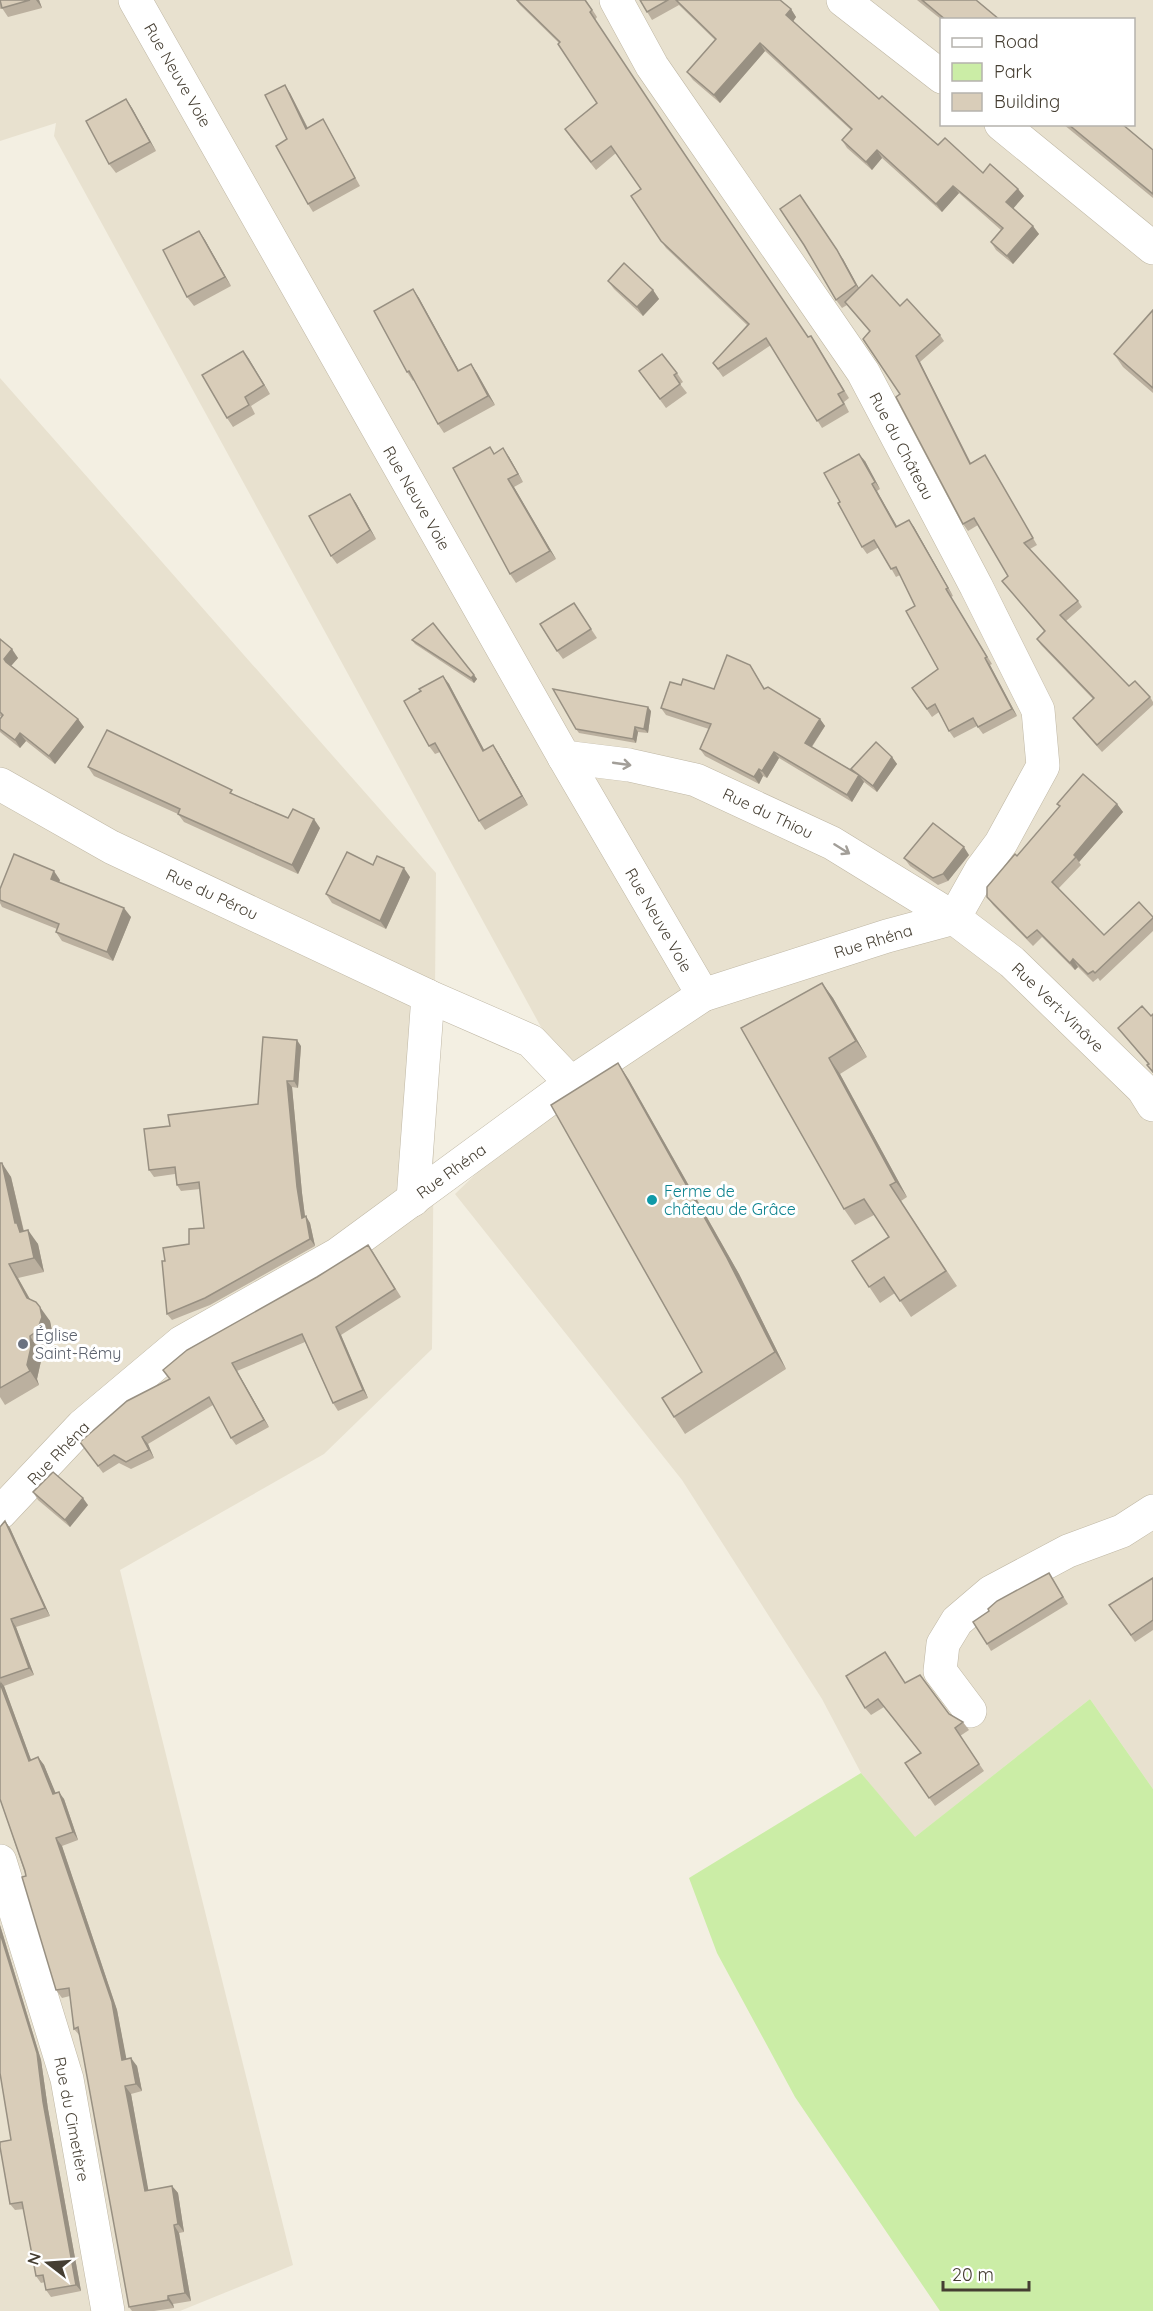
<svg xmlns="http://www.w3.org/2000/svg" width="1153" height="2311" font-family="Quicksand,sans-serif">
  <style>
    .residential { fill: #e8e1cf; fill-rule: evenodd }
    .green { fill: #cbeda6 }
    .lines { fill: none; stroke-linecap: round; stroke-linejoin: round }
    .minor-casing { stroke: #bfb7a4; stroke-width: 34 }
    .tertiary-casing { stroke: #bfb7a4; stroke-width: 34 }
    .minor { stroke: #fff; stroke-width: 33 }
    .tertiary { stroke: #fff; stroke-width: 33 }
    .wall { fill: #bbb09f }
    .shaded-wall { fill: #989082 }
    .building { fill: #d9cdb9; stroke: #989082; stroke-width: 1.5 }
    .oneway { stroke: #a29e98 }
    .culture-dot { fill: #0f9aa8; stroke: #fff; stroke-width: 2 }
    .worship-dot { fill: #6b7280; stroke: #fff; stroke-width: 2 }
    .labels { text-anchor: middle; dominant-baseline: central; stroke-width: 6; stroke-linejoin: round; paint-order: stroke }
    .street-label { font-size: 16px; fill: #453e32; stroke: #fff }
    .culture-label { font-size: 16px; fill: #0d838f; stroke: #fff; text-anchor: start }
    .worship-label { font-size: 16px; fill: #5b616d; stroke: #fff; text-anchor: start }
  </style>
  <rect width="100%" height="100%" fill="#f3efe2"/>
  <g class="residential">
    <path d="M0,0h1153v1789l-63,-90 -176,139 -53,-65 -39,-74 -140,-219 -227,-286 116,-112 -517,-946 2,-13 -56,18zM942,20h192v104h-192z"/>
    <path d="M0,378l436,495 -4,476 -108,105 -204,116 173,695 -113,46h-180z"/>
  </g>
  <path class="green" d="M1090,1699l63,90v522h-213l-145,-214 -78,-144 -28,-75 172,-105 54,64z"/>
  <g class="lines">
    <defs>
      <g id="minor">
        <path d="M135,0l429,757 139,238"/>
        <path d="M564,757l65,8 67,15 136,63 122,75 27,-48 20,-27 42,-77 -5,-56 -62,-124 -113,-214 -211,-306 -36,-66"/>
        <path d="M0,784l111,63 317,149 103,45 40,42"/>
        <path d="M413,1200l15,-204"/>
        <path d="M970,1711l-30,-40 3,-27 14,-23 34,-29 77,-41 54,-20 31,-20"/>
        <path d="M0,1861l67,218 41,232"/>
      </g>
      <g id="tertiary">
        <path d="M843,0l99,77"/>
        <path d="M1001,124l152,124"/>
        <path d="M0,1513l82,-87 100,-84 156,-88 233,-171 132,-88 184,-59 67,-18 58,44 131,127 10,16"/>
      </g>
    </defs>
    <use href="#minor" class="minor-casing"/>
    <use href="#tertiary" class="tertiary-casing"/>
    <use href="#minor" class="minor"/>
    <use href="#tertiary" class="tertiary"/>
  </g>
  <g class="wall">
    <path d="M0,0h39l3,8 -34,9 -6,-9 -2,1z"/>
    <path d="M516,0h70l11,17 -2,3 85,127 128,190 3,-1 5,7 33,55 -5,4 5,10 -27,16 -51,-83 -48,32 -10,-14 34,-38 -81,-77 -35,-52 10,-7 -25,-36 -20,17 -26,-33 27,-34 -38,-60 -39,-38z"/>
    <path d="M640,0h140l11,9 5,8 -3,4 86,78 59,46 45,28 35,16 6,7 -11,12 26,26 -26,30 -17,-14 -5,-8 10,-12 -42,-37 -17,19 -60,-54 -10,12 -25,-22 -5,-8 9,-10 -86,-79 -45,52 -27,-23 -6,-8 28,-32 -36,-35 -27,15z"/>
    <path d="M917,0h59l24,20h-58z"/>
    <path d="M290,93l18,35h20l32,58 -47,26 -5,-8 -21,-65z"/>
    <path d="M126,99l6,9 24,43 -40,22 -7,-9z"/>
    <path d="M1063,124h59l31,26v48z"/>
    <path d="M199,231l6,9 26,46 -37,20 -7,-9z"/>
    <path d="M843,259l16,29 41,18 40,29 4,6 -24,21 51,101 14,-8 52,90 -7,4 48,52 4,6 -16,14 63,65 21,11 3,5v3l-51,47 -25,-28 -4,-6 20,-19 -52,-54 -4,-6 7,-8 -42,-50 6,-5 -30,-51 -10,6 -5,-7 -93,-192 -23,-27 -5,3 -6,-8z"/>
    <path d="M608,281l45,9 6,9 -16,17 -29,-27z"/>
    <path d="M413,289l6,9 40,73 12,-7 6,9 18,32 -51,28 -6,-9 -24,-44 -1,1 -6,-9z"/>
    <path d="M1153,310v83l-30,-26 -9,-13z"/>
    <path d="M243,351l27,43 -19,12 4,8 -22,13 -6,-9z"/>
    <path d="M639,371l38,2 6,9 -3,2 7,9 -21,15z"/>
    <path d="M490,447l4,6 15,4 14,25 -9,5 42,72 -40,24 -6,-9z"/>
    <path d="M865,461l15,28 -3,2 20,36 12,-7 5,7 39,69 -2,1 41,67 -2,1 27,51 -34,18 -6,-8 -23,12 -5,-7 -10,-19 -7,5 -20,-29 26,-19 -23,-63 -15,-31 -4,2 -17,-30 -12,7 -5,-7 -22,-45z"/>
    <path d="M350,494l6,9 20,36 -39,25 -6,-8z"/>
    <path d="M574,603l23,35 -34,21 -6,-8z"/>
    <path d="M0,639l18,19 -7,8 67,53 6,8 -29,37 -29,-23 -6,7 -20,-16v-13l2,-2 -2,-1z"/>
    <path d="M412,640l62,35 3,4 -3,4 -59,-39z"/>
    <path d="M750,665l14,23 56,31 5,7 -13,21 41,24 -2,-2 41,-12 5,7 -20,28 -13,-10 -12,20 -73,-44 -12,20 -4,-2 -4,8 -54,-28 -5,-7 9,-20 -43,-14 -5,-7 20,-23 33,4z"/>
    <path d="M443,676l6,8 35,66 9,-5 6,9 29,51 -43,25 -6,-9 -39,-69 -5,2 -6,-8 -8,-55z"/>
    <path d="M651,711l-3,22 -10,-1 -2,11 -57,-10 -3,-4z"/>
    <path d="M88,767l149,29 51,22 32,10 -22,46 -114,-52 -6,-8 -84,-38z"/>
    <path d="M1057,804h60l6,8 -44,50 2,3 -23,24 46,46 49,-18v14l-53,50 -2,-3 -5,4 -15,-15 -3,3 -33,-33 -9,9 -40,-41 -6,-8 30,-41 43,-49z"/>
    <path d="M969,855l-21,26 -10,4 -28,-19 -6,-8z"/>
    <path d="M373,865l37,12 -24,52 -54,-26 -6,-9z"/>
    <path d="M60,880l-1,2 72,35 -18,44 -51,-20 -6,-9 1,-3 -55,-22 -2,-4v-14z"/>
    <path d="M822,983l11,15 34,59 -27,17 67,123 -6,4 56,85 -46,31 -16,-24 -15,10 -28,-42 37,-24 -15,-22 -19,10 -11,-16 -103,-181z"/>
    <path d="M1153,1014v59l-6,-8 1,-1 -30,-36 33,-12z"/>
    <path d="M301,1046l-3,42 -6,-1 10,106 3,24 5,6 5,23 -105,59 -38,15 -5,-6 -2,-53 24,-17 15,-16 -4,-39 -19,2 -4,-6 -2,-11 -21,3 -5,-7 21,-44 88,-22z"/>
    <path d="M618,1063l11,17 110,194 47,95 -101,65 -11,-17 28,-45z"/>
    <path d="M0,1163l11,14 13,54 14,13 6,28 -26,6 12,21 20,22 2,10 -5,14 -8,5 2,11 -4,18 2,6 -34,20 -5,-8z"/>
    <path d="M373,1252l28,45 -60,38 27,63 -30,13 -5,-8 -28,-61 -68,29 32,56 -33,18 -5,-7 -18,-33 -65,39 6,14 -23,11 -12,-6 -16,10 -23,-31 90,-63z"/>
    <path d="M33,1492l55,13 -18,22 -32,-27z"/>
    <path d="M5,1521l5,7 40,88 -34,11 18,48 -30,11 27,74 7,-3 6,8 11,28 9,6 14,41 -16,6 55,164 9,49 11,7 5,25 -11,3 17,96 24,-4 6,7 6,39 -5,1 12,68 -18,3 1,4 -20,3h-22l-3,-4 -49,-271 -6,-7 -4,-33 -8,2 -6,-8 -30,-114 -26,-77v-272z"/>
    <path d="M1049,1573l19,31 -77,47 -4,-7z"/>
    <path d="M1153,1578v52l-18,12 -26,-37z"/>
    <path d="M885,1652l20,31 44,31 14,8 6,8 -9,6 24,35 -49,35 -30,-43 16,-10 -37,-46 -13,8 -6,-7z"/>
    <path d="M0,1925l41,135 7,49 33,182 -30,6 -5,-7 -1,-8 -4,1 -5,-7 -12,-67 -9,1 -5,-6 1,-64 -11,-67z"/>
  </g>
  <g class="shaded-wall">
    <path d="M36,0h3l3,8z"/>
    <path d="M791,9l5,8 -4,6 -6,-8z"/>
    <path d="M760,43l5,8 -45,52 -6,-8z"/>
    <path d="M285,85l5,8 22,44 -6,-8z"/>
    <path d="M126,99l6,9 24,43 -6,-9z"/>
    <path d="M877,150l5,8 -10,12 -6,-8z"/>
    <path d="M953,186l6,7 -17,19 -6,-8z"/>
    <path d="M1018,189l6,7 -12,14 -6,-8z"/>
    <path d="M800,195l43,64 19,35 -6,-9z"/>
    <path d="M1033,226l6,8 -26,30 -6,-8z"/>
    <path d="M199,231l6,9 26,46 -6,-9z"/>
    <path d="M413,289l6,9 45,82 -6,-9z"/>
    <path d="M653,290l6,9 -16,17 -6,-9z"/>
    <path d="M243,351l6,8 21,35 -6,-9z"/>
    <path d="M916,356l4,6 54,108 -4,-6z"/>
    <path d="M471,364l6,9 18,32 -7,-9z"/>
    <path d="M503,448l6,9 14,25 -5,-8z"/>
    <path d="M859,454l6,7 15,28 -5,-7z"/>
    <path d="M508,479l6,8 42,72 -6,-8z"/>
    <path d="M872,484l5,7 25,44 -6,-8z"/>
    <path d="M350,494l6,9 20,36 -6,-9z"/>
    <path d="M909,520l5,7 39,69 -5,-8z"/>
    <path d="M12,649l6,9 -8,9 -6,-8z"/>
    <path d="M985,658l5,7 27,51 -5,-7z"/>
    <path d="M474,675l3,4 -3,4 -3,-5z"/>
    <path d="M443,676l6,8 40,75 -6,-8z"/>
    <path d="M648,707l3,4 -3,22 -4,-4z"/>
    <path d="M78,719l6,8 -29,37 -6,-8z"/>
    <path d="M820,719l5,7 -15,23 -5,-6z"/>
    <path d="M635,727l3,5 -2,11 -3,-4z"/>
    <path d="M20,733l6,8 -6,7 -5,-8z"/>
    <path d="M493,745l6,9 29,51 -6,-9z"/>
    <path d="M774,752l5,6 -12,20 -5,-7z"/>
    <path d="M892,757l5,7 -20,28 -4,-6z"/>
    <path d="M759,769l4,7 -4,8 -5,-7z"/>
    <path d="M859,775l5,7 -12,20 -5,-7z"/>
    <path d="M1117,804l6,8 -44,50 -5,-7z"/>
    <path d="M314,819l6,9 -22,46 -6,-9z"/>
    <path d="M964,847l5,8 -21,26 -5,-7z"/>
    <path d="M404,868l6,9 -24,52 -6,-8z"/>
    <path d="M54,871l6,9 -3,7 -6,-8z"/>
    <path d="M124,908l7,9 -18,44 -6,-9z"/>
    <path d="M1073,959l5,8 -3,3 -5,-7z"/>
    <path d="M822,983l11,15 34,59 -11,-16z"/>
    <path d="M297,1040l4,6 -3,42 -4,-7z"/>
    <path d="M829,1058l11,16 67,123 -11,-15z"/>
    <path d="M618,1063l11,17 110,194 47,95 -11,-17z"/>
    <path d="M287,1081l5,6 10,106 4,31 -4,-6 -5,-31z"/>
    <path d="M2,1163l9,14 13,56 -4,-1 -5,-9z"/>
    <path d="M306,1216l4,7 5,23 -5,-7z"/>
    <path d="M28,1230l10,14 6,28 -10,-14z"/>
    <path d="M9,1264l9,14 19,34 -10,-14z"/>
    <path d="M40,1307l10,14 2,10 -5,14 -10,-14z"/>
    <path d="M336,1327l5,8 27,63 -5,-8z"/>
    <path d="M30,1336l9,14 2,11 -4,18 2,6 -9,-14 -3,-6z"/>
    <path d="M232,1363l5,8 32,56 -5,-7z"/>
    <path d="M142,1437l6,7 6,14 -5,-8z"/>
    <path d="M83,1498l5,7 -18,22 -5,-7z"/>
    <path d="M5,1521l5,7 40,88 -5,-8z"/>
    <path d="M11,1619l5,8 18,48 -5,-7z"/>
    <path d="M0,1681l4,5 30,82 -5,-7z"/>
    <path d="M38,1757l6,8 15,36 -6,-7z"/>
    <path d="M59,1792l5,7 14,41 -5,-8z"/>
    <path d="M56,1838l6,8 55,164 11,57 -6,-7z"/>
    <path d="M0,1925l41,135 7,49 33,182 -5,-6 -76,-352z"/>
    <path d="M131,2058l6,8 5,25 -6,-7z"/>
    <path d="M125,2086l6,8 19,105 -5,-8z"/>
    <path d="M172,2186l6,7 6,39 -6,-8z"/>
    <path d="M174,2225l5,8 12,68 -6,-8z"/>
    <path d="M168,2296l5,8 1,4 -6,-8z"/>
  </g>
  <g class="building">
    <path d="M0,0h30l-28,8z"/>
    <path d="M517,0h68l7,10 -2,2 85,128 133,197 3,-1 33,55 -6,3 6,10 -27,17 -51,-83 -48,31 -5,-6 36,-39 -88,-83 -30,-45 10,-7 -30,-43 -20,16 -26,-33 32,-26 -39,-59 2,-2z"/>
    <path d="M640,0h28l-21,12z"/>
    <path d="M676,0h104l11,9 -5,6 93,84 3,-3 56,49 7,-7 38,35 7,-9 28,25 -12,13 27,24 -26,30 -16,-14 12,-14 -50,-42 -17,18 -59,-54 -11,12 -24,-22 10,-11 -92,-86 -46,52 -27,-23 29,-33z"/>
    <path d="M922,0h54l24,20h-54z"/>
    <path d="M285,85l21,44 17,-10 32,59 -47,26 -32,-58 11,-7 -22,-44z"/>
    <path d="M126,99l24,43 -41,22 -23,-43z"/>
    <path d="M1068,124h54l31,26v44z"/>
    <path d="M800,195l37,55 19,35 -20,15 -32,-55 -24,-36z"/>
    <path d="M199,231l26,46 -38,20 -24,-47z"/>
    <path d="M624,263l29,27 -16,17 -29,-26z"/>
    <path d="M872,275l28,31 7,-7 33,36 -24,21 54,108 15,-9 48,83 -9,5 54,58 -18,14 69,71 6,-5 15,16 -53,48 -24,-27 21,-20 -57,-59 8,-8 -43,-50 6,-5 -34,-58 -11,6 -67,-127 4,-3 -37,-55 7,-8 -25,-29z"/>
    <path d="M413,289l45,82 13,-7 17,32 -50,28 -29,-53 -2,1 -33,-61z"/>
    <path d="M1153,310v78l-39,-34z"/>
    <path d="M243,351l21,34 -19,12 4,8 -22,13 -25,-43z"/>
    <path d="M662,354l15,19 -3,2 6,9 -20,15 -21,-28z"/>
    <path d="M490,447l4,7 9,-6 15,26 -10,5 42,72 -40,23 -57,-106z"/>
    <path d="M859,454l16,28 -3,2 24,43 13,-7 39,68 -2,1 41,68 -2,1 27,51 -34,18 -5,-9 -24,13 -14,-27 -8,5 -15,-21 26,-19 -32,-58 9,-5 -19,-39 -5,2 -17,-29 -12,7 -24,-44 2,-1 -16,-29z"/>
    <path d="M350,494l20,36 -39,26 -22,-40z"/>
    <path d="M574,603l17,26 -34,22 -17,-27z"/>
    <path d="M433,623l41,52 -3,3 -59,-38z"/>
    <path d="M0,639l12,10 -8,10 2,3 72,57 -29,37 -29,-23 -5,7 -15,-11v-10l3,-4 -3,-3z"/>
    <path d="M727,655l23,10 14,24 4,-2 52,32 -15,24 54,32 -8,-6 25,-27 16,15 -19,29 -14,-11 -12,20 -73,-43 -12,19 -3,-2 -5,8 -54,-28 11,-25 -50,-16 9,-26 11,3 2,-6 31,10z"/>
    <path d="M443,676l40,75 10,-6 29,51 -43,25 -44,-78 -6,3 -25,-45 17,-10 -2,-2z"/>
    <path d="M553,689l95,18 -4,22 -9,-2 -2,12 -57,-10z"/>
    <path d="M107,730l125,60 -2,3 58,25 5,-9 21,10 -22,46 -114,-51 2,-5 -92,-42z"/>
    <path d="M1083,774l34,30 -43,51 2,2 -24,25 52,53 35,-33 14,15v1l-58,55 -2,-2 -5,3 -15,-15 -3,4 -33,-33 -10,8 -40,-41v-10l28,-33 2,2 43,-50 -3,-2z"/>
    <path d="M933,823l31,24 -21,27 -10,4 -29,-20z"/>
    <path d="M347,852l26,13 4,-9 27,12 -24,53 -54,-27z"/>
    <path d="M14,854l40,17 -3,8 73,29 -17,44 -51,-20 3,-8 -59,-24v-11z"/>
    <path d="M822,983l34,58 -27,17 67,124 -6,3 56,86 -46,30 -16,-24 -15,10 -17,-26 37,-24 -25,-38 -20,10 -103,-181z"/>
    <path d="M1142,1006l9,10 2,-2v58l-6,-7 2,-1 -31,-36z"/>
    <path d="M263,1037l34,3 -3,41h-7l10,106 5,31 4,-2 4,23 -105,59 -38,16 -5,-53h3l-2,-13 26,-4v-15l15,-1 -5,-46 -22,3 -2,-18 -26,3 -5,-41 26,-3 -2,-11 90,-11z"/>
    <path d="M618,1063l109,195 48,94 -101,65 -12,-19 40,-26 -151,-267z"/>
    <path d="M0,1163h2l13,60h2l3,9 8,-2 6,28 -25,6 18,34 9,4 4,5 2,10 -5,14 -7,5 1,11 -4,18 3,6 -30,17z"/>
    <path d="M368,1245l27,44 -59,38 27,63 -30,13 -31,-69 -70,29 32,57 -33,18 -22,-41 -67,40 7,13 -23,12 -12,-7 -16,11 -18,-24 47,-41 43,-22 -7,-9 24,-20 130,-73z"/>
    <path d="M53,1472l30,26 -18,22 -32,-28z"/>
    <path d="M5,1521l40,87 -34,11 18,49 -29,10v-151z"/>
    <path d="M1049,1573l14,24 -76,47 -14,-22 16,-11 -1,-2 9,-8z"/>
    <path d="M1153,1578v42l-22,15 -22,-30z"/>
    <path d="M885,1652l20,31 15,-8 29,39 14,8 -8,6 24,36 -50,34 -24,-35 16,-10 -43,-54 -13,9 -19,-32z"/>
    <path d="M0,1683l29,78 9,-4 15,37 6,-2 14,40 -17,6 56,164 10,58 9,-2 5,26 -11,2 20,105 27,-5 6,38 -4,1 11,68 -17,3v4l-39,7 -51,-280 -4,2 -5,-41 -13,2 -34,-113 4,-1 -1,-5 -25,-72z"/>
    <path d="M0,1933l37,120 6,49 33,183 -30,5 -3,-15 -7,1 -14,-74 -12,2 -10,-57v-5l11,-2 -11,-67z"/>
  </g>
  <defs><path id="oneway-shaft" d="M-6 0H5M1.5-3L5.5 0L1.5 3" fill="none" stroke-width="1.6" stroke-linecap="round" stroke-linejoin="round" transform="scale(1.5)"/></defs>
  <g class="oneway">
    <use href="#oneway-shaft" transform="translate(622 764) rotate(8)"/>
    <use href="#oneway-shaft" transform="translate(842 849) rotate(32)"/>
  </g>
  <circle class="culture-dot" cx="652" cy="1200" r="6"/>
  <circle class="worship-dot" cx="23" cy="1344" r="6"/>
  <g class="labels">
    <g class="street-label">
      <text transform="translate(178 75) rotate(60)">Rue Neuve Voie</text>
      <text transform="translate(902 446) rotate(62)">Rue du Château</text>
      <text transform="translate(417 498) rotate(60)">Rue Neuve Voie</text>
      <text transform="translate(768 813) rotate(25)">Rue du Thiou</text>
      <text transform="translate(212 894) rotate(25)">Rue du Pérou</text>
      <text transform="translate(659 920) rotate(60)">Rue Neuve Voie</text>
      <text transform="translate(873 941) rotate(-17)">Rue Rhéna</text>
      <text transform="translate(1058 1007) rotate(44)">Rue Vert-Vinâve</text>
      <text transform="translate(451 1171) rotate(-36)">Rue Rhéna</text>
      <text transform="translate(58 1453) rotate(-46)">Rue Rhéna</text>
      <text transform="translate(72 2119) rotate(79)">Rue du Cimetière</text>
    </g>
    <g class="culture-label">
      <text x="664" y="1191">Ferme de<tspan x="664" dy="18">château de Grâce</tspan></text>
    </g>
    <g class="worship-label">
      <text x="35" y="1335">Église<tspan x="35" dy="18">Saint-Rémy</tspan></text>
    </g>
  </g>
  <rect x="940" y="18" width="195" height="108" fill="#ffffff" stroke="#b5b2ad" stroke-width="1.5"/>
  <rect x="952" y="38" width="30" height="9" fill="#ffffff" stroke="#b5b2ad" stroke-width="1.5"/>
  <text x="994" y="48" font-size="18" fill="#453e32">Road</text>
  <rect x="952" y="63" width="30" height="18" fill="#cbeda6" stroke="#b5b2ad" stroke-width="1.5"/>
  <text x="994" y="78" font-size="18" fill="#453e32">Park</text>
  <rect x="952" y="93" width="30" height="18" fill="#d9cdb9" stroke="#b5b2ad" stroke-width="1.5"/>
  <text x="994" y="108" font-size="18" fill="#453e32">Building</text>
  <g transform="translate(48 2263) rotate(287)" stroke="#ffffff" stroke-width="4.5" paint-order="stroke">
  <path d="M0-4.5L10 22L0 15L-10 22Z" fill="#453e32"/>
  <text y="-9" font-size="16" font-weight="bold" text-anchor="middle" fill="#453e32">N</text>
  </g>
  <path d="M943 2281v9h86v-9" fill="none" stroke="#453e32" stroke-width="3"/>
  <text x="952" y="2281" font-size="18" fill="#453e32" stroke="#ffffff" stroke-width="4.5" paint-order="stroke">20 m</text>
</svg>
